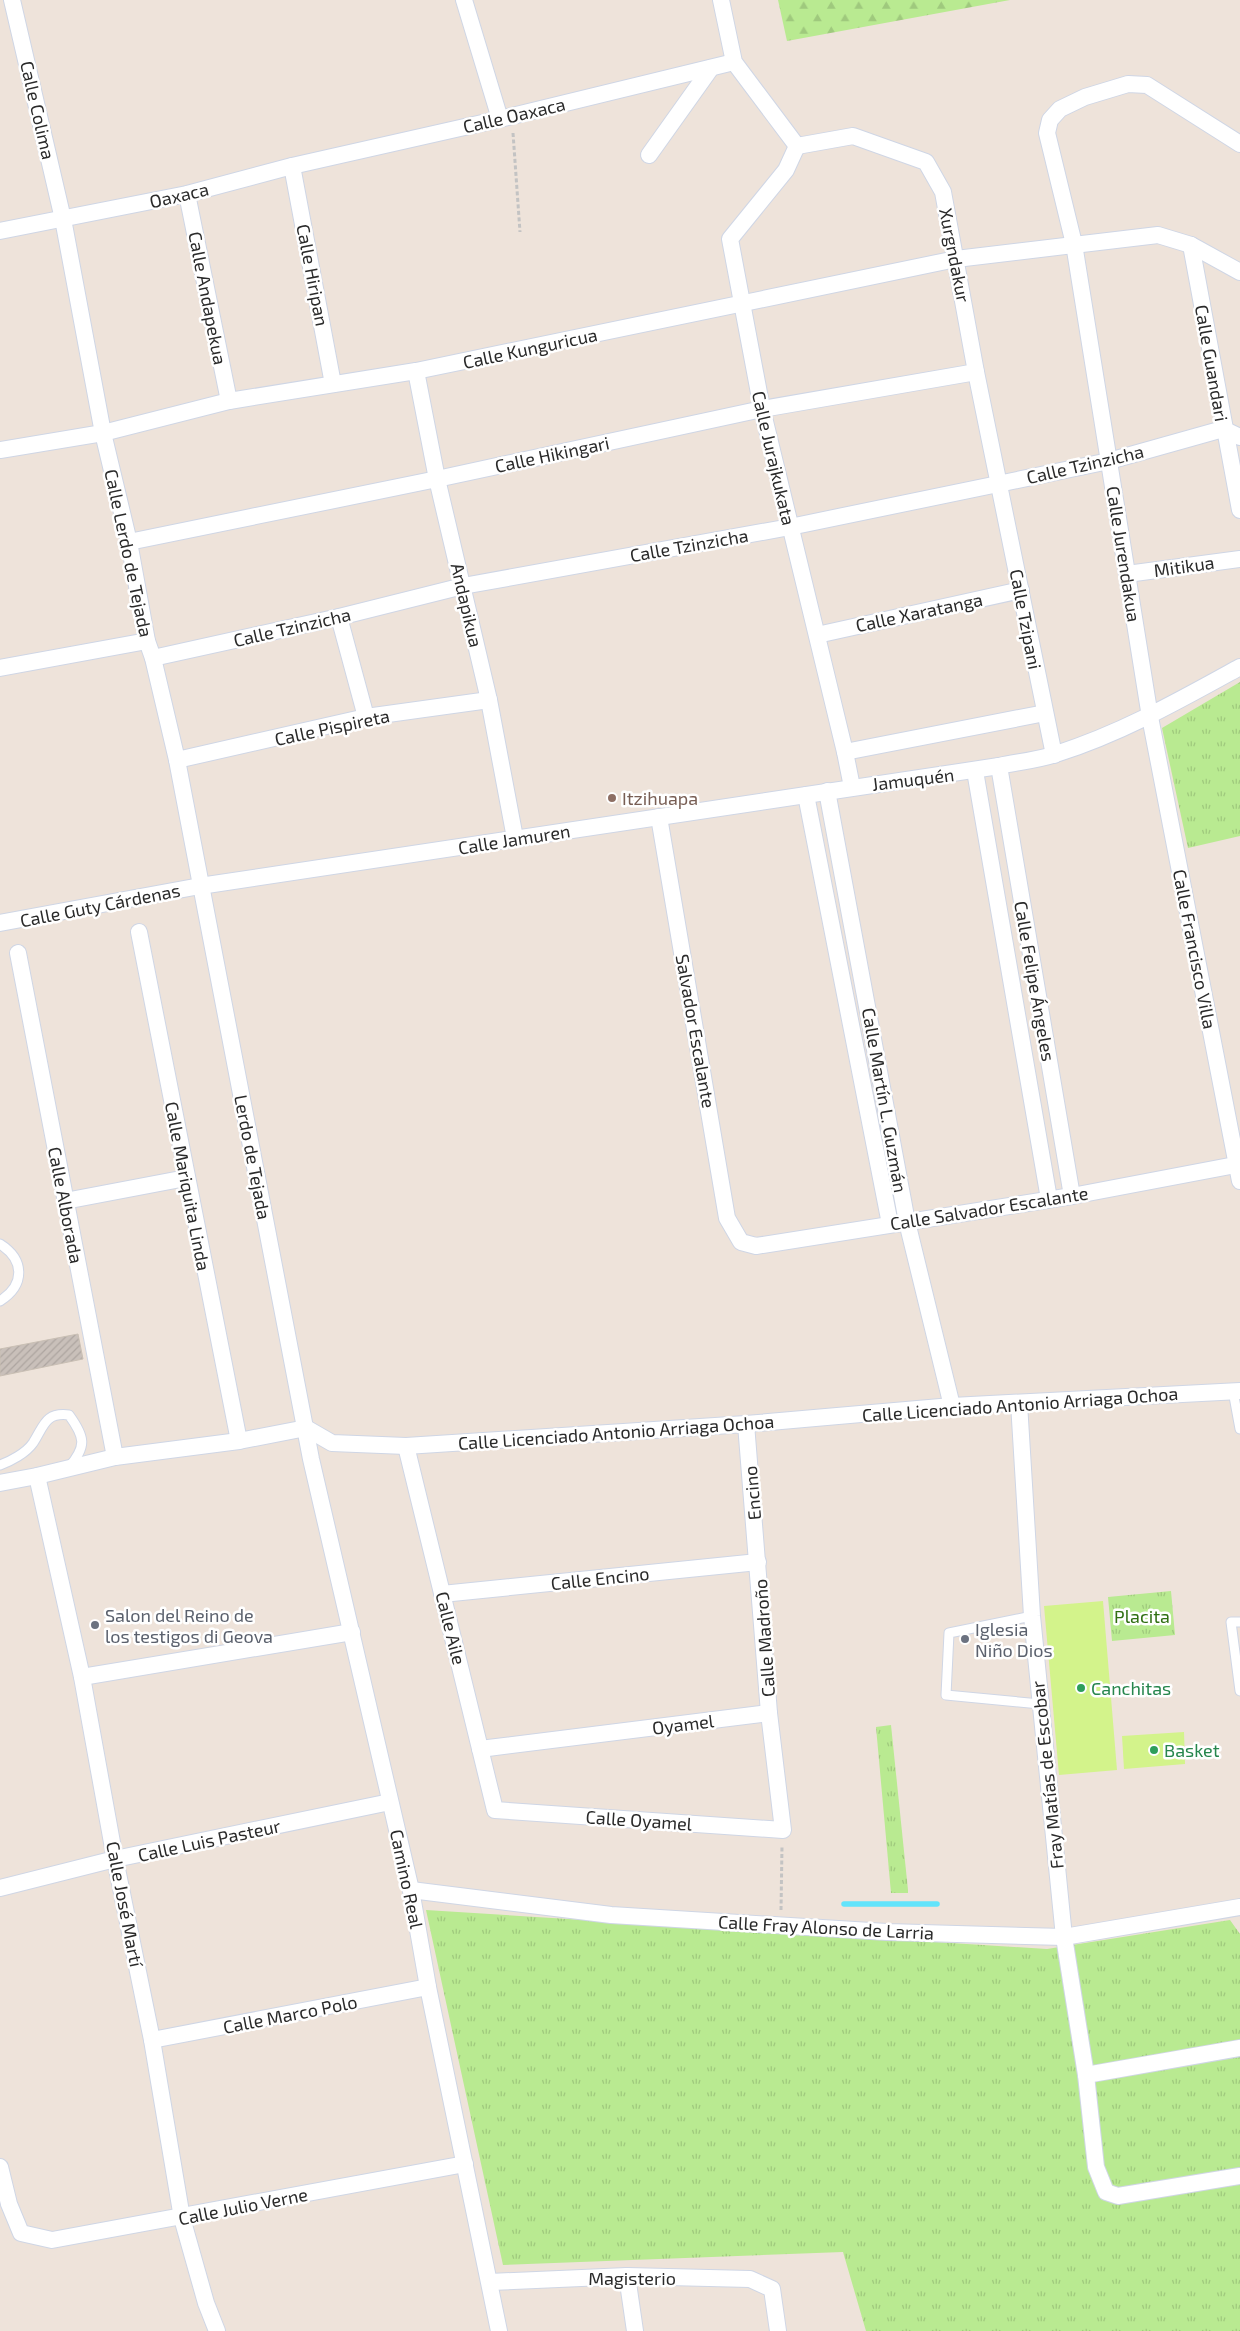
<svg xmlns="http://www.w3.org/2000/svg" width="1240" height="2331" font-family="'Exo 2',sans-serif">
  <style>
    .grass { fill: url(#grass-tufts) }
    .forest { fill: url(#forest-firs) }
    .pitch { fill: #d3f38b }
    .lines { fill: none; stroke-linecap: round; stroke-linejoin: round }
    .stream { stroke: #62e4fb; stroke-width: 5.5 }
    .building { fill: url(#building-hatch); stroke: #c9bfb4 }
    .lane-casing { stroke: #cfd6e5; stroke-width: 11 }
    .street-casing { stroke: #cfd6e5; stroke-width: 18 }
    .path { stroke: #c3c3c3; stroke-width: 3; stroke-dasharray: 4 2.5; stroke-linecap: butt }
    .lane { stroke: #fff; stroke-width: 9 }
    .street { stroke: #fff; stroke-width: 16 }
    .education-dot { fill: #8d6e63; stroke: #fff; stroke-width: 2 }
    .worship-dot { fill: #6b7280; stroke: #fff; stroke-width: 2 }
    .leisure-dot { fill: #2e9e5b; stroke: #fff; stroke-width: 2 }
    .labels { text-anchor: middle; dominant-baseline: central; stroke-width: 5; stroke-linejoin: round; paint-order: stroke }
    .street-label { font-size: 18px; fill: #2a2a2a; stroke: #fff }
    .education-label { font-size: 18px; fill: #785e54; stroke: #fff; text-anchor: start }
    .worship-label { font-size: 18px; fill: #5b616d; stroke: #fff; text-anchor: start }
    .park-label { font-size: 18px; fill: #306f12; stroke: #fff }
    .leisure-label { font-size: 18px; fill: #27864d; stroke: #fff; text-anchor: start }
  </style>
  <defs>
    <pattern id="grass-tufts" width="24" height="20" patternUnits="userSpaceOnUse" patternTransform="scale(1.25)"><rect width="24" height="20" fill="#b9ea91"/><path d="M3 7l-1-3M5 7V3M7 7l1-3M15 17l-1-3M17 17v-4M19 17l1-3" fill="none" stroke="#9fc97d"/></pattern>
    <pattern id="forest-firs" width="22" height="20" patternUnits="userSpaceOnUse" patternTransform="scale(1.25)"><rect width="22" height="20" fill="#b9ea91"/><path d="M5 1l3.5 6h-7zM16 11l3.5 6h-7z" fill="#9fc97d"/></pattern>
    <pattern id="building-hatch" width="6" height="6" patternUnits="userSpaceOnUse" patternTransform="scale(1.25)"><rect width="6" height="6" fill="#c9c0ba"/><path d="M-1 1l2-2M0 6l6-6M5 7l2-2" fill="none" stroke="#ada5a0"/></pattern>
  </defs>
  <rect width="100%" height="100%" fill="#eee3da"/>
  <g class="grass">
    <path d="M1240,682v154l-52,12 -26,-120z"/>
    <path d="M1171,1591l4,44 -63,6 -4,-44z"/>
    <path d="M891,1725l17,165v3h-17l-15,-166z"/>
    <path d="M426,1910l621,39 183,-29 10,14v397h-374l-23,-79 -340,13z"/>
  </g>
  <path class="forest" d="M778,0h232l-223,41z"/>
  <g class="pitch">
    <path d="M1103,1601l14,169 -58,5 -15,-169z"/>
    <path d="M1184,1732l1,32 -61,5 -2,-33z"/>
  </g>
  <g class="lines">
    <path class="stream" d="M844,1904h93"/>
  </g>
  <path class="building" d="M78,1334l5,25 -83,17v-27z"/>
  <g class="lines">
    <defs>
      <g id="lane">
        <path d="M0,1244c25,16 25,41 0,57"/>
        <path d="M1233,1391l7,38"/>
        <path d="M0,1465c11,-4 26,-12 33,-22 11,-17 12,-31 36,-28 16,22 18,31 0,52"/>
        <path d="M1032,1616l-83,17 -3,62 94,9"/>
        <path d="M1240,1622h-9l9,69"/>
      </g>
      <g id="street">
        <path d="M12,0l51,219 40,214 26,109 18,99 6,17 24,102 134,699 100,431 17,97 71,344"/>
        <path d="M464,0l36,119"/>
        <path d="M721,0l13,62 63,84"/>
        <path d="M1240,144l-93,-59 -19,-1 -43,13 -25,12 -10,11 -3,13 27,111 76,473 90,464"/>
        <path d="M797,146l56,-10 73,26 17,30 33,180 78,383"/>
        <path d="M797,146l-11,24 -56,69 32,170 83,343 7,35"/>
        <path d="M649,155l62,-87"/>
        <path d="M292,166l41,218"/>
        <path d="M187,194l42,207"/>
        <path d="M0,231l187,-37 105,-28 208,-47 234,-57"/>
        <path d="M1191,245l49,265"/>
        <path d="M416,371l21,108 52,221 26,138"/>
        <path d="M0,450l103,-17 126,-32 187,-30 540,-112 202,-24 33,10 49,27"/>
        <path d="M129,542l308,-63 325,-70 214,-37"/>
        <path d="M1127,574l113,-15"/>
        <path d="M339,617l27,100"/>
        <path d="M817,635l204,-45"/>
        <path d="M153,658l186,-41 124,-31 327,-59 319,-66 114,-32 17,8"/>
        <path d="M0,668l147,-27"/>
        <path d="M845,752l200,-39"/>
        <path d="M177,760l189,-43 123,-17"/>
        <path d="M999,766l73,430"/>
        <path d="M975,771l74,428"/>
        <path d="M827,791l80,431 45,184"/>
        <path d="M806,795l84,429"/>
        <path d="M659,817l68,401 14,24 15,4 316,-50 168,-32"/>
        <path d="M0,923l200,-37 799,-120c19,-4 39,-6 57,-12 66,-21 124,-54 184,-87"/>
        <path d="M139,932l100,509"/>
        <path d="M18,953l97,504"/>
        <path d="M65,1201l121,-23"/>
        <path d="M1019,1403l13,213 32,321 22,138 10,92 10,25 12,4 122,-20"/>
        <path d="M406,1446l89,364 288,20 -14,-117 -23,-289"/>
        <path d="M37,1476l45,201 33,182 37,181 30,178 24,85 11,28"/>
        <path d="M0,1483l37,-7 78,-19 124,-16 67,-13 26,15 74,3 340,-22 206,-18 288,-15"/>
        <path d="M442,1594l316,-32"/>
        <path d="M82,1677l270,-45"/>
        <path d="M480,1749l289,-36"/>
        <path d="M0,1888l115,-29 275,-57"/>
        <path d="M411,1890l200,25 276,17 177,5 176,-30"/>
        <path d="M152,2040l276,-53"/>
        <path d="M1086,2075l154,-27"/>
        <path d="M0,2167l9,37 12,29 31,7 413,-76"/>
        <path d="M627,2276l8,55"/>
        <path d="M490,2282l137,-6 123,3 22,10 6,42"/>
      </g>
    </defs>
    <use href="#lane" class="lane-casing"/>
    <use href="#street" class="street-casing"/>
    <g class="path">
      <path d="M513,133l7,99"/>
      <path d="M781,1910l1,-64"/>
    </g>
    <use href="#lane" class="lane"/>
    <use href="#street" class="street"/>
  </g>
  <circle class="education-dot" cx="612" cy="798" r="5"/>
  <g class="worship-dot">
    <circle cx="95" cy="1625" r="5"/>
    <circle cx="965" cy="1639" r="5"/>
  </g>
  <g class="leisure-dot">
    <circle cx="1081" cy="1688" r="5"/>
    <circle cx="1154" cy="1750" r="5"/>
  </g>
  <g class="labels">
    <g class="street-label">
      <text transform="translate(38 110) rotate(77)">Calle Colima</text>
      <text transform="translate(514 115) rotate(-13)">Calle Oaxaca</text>
      <text transform="translate(179 195) rotate(-13)">Oaxaca</text>
      <text transform="translate(955 255) rotate(79)">Xurgndakur</text>
      <text transform="translate(313 275) rotate(79)">Calle Hiripan</text>
      <text transform="translate(208 298) rotate(79)">Calle Andapekua</text>
      <text transform="translate(530 348) rotate(-12)">Calle Kunguricua</text>
      <text transform="translate(1212 363) rotate(80)">Calle Guandari</text>
      <text transform="translate(552 454) rotate(-12)">Calle Hikingari</text>
      <text transform="translate(774 458) rotate(77)">Calle Jurajkukata</text>
      <text transform="translate(1085 464) rotate(-13)">Calle Tzinzicha</text>
      <text transform="translate(689 545) rotate(-10)">Calle Tzinzicha</text>
      <text transform="translate(129 553) rotate(78)">Calle Lerdo de Tejada</text>
      <text transform="translate(1124 554) rotate(81)">Calle Jurendakua</text>
      <text transform="translate(1184 566) rotate(-8)">Mitikua</text>
      <text transform="translate(467 605) rotate(77)">Andapikua</text>
      <text transform="translate(919 612) rotate(-12)">Calle Xaratanga</text>
      <text transform="translate(1026 619) rotate(79)">Calle Tzipani</text>
      <text transform="translate(292 627) rotate(-13)">Calle Tzinzicha</text>
      <text transform="translate(332 727) rotate(-12)">Calle Pispireta</text>
      <text transform="translate(913 779) rotate(-7)">Jamuquén</text>
      <text transform="translate(514 839) rotate(-9)">Calle Jamuren</text>
      <text transform="translate(100 905) rotate(-11)">Calle Guty Cárdenas</text>
      <text transform="translate(1195 949) rotate(79)">Calle Francisco Villa</text>
      <text transform="translate(1035 981) rotate(80)">Calle Felipe Ángeles</text>
      <text transform="translate(696 1031) rotate(80)">Salvador Escalante</text>
      <text transform="translate(885 1100) rotate(80)">Calle Martín L. Guzmán</text>
      <text transform="translate(253 1157) rotate(79)">Lerdo de Tejada</text>
      <text transform="translate(188 1186) rotate(79)">Calle Mariquita Linda</text>
      <text transform="translate(66 1205) rotate(79)">Calle Alborada</text>
      <text transform="translate(989 1208) rotate(-9)">Calle Salvador Escalante</text>
      <text transform="translate(1020 1404) rotate(-4)">Calle Licenciado Antonio Arriaga Ochoa</text>
      <text transform="translate(616 1432) rotate(-4)">Calle Licenciado Antonio Arriaga Ochoa</text>
      <text transform="translate(752 1493) rotate(-95)">Encino</text>
      <text transform="translate(600 1578) rotate(-6)">Calle Encino</text>
      <text transform="translate(451 1628) rotate(76)">Calle Aile</text>
      <text transform="translate(764 1638) rotate(-94)">Calle Madroño</text>
      <text transform="translate(683 1724) rotate(-7)">Oyamel</text>
      <text transform="translate(1047 1775) rotate(-96)">Fray Matías de Escobar</text>
      <text transform="translate(639 1820) rotate(4)">Calle Oyamel</text>
      <text transform="translate(209 1840) rotate(-12)">Calle Luis Pasteur</text>
      <text transform="translate(407 1879) rotate(78)">Camino Real</text>
      <text transform="translate(125 1904) rotate(79)">Calle José Martí</text>
      <text transform="translate(826 1927) rotate(3)">Calle Fray Alonso de Larria</text>
      <text transform="translate(290 2014) rotate(-11)">Calle Marco Polo</text>
      <text transform="translate(243 2206) rotate(-11)">Calle Julio Verne</text>
      <text x="632" y="2278">Magisterio</text>
    </g>
    <g class="education-label">
      <text x="622" y="798">Itzihuapa</text>
    </g>
    <g class="worship-label">
      <text x="105" y="1615">Salon del Reino de<tspan x="105" dy="21">los testigos di Geova</tspan></text>
      <text x="975" y="1629">Iglesia<tspan x="975" dy="21">Niño Dios</tspan></text>
    </g>
    <g class="park-label">
      <text x="1142" y="1616">Placita</text>
    </g>
    <g class="leisure-label">
      <text x="1091" y="1688">Canchitas</text>
      <text x="1164" y="1750">Basket</text>
    </g>
  </g>
</svg>
